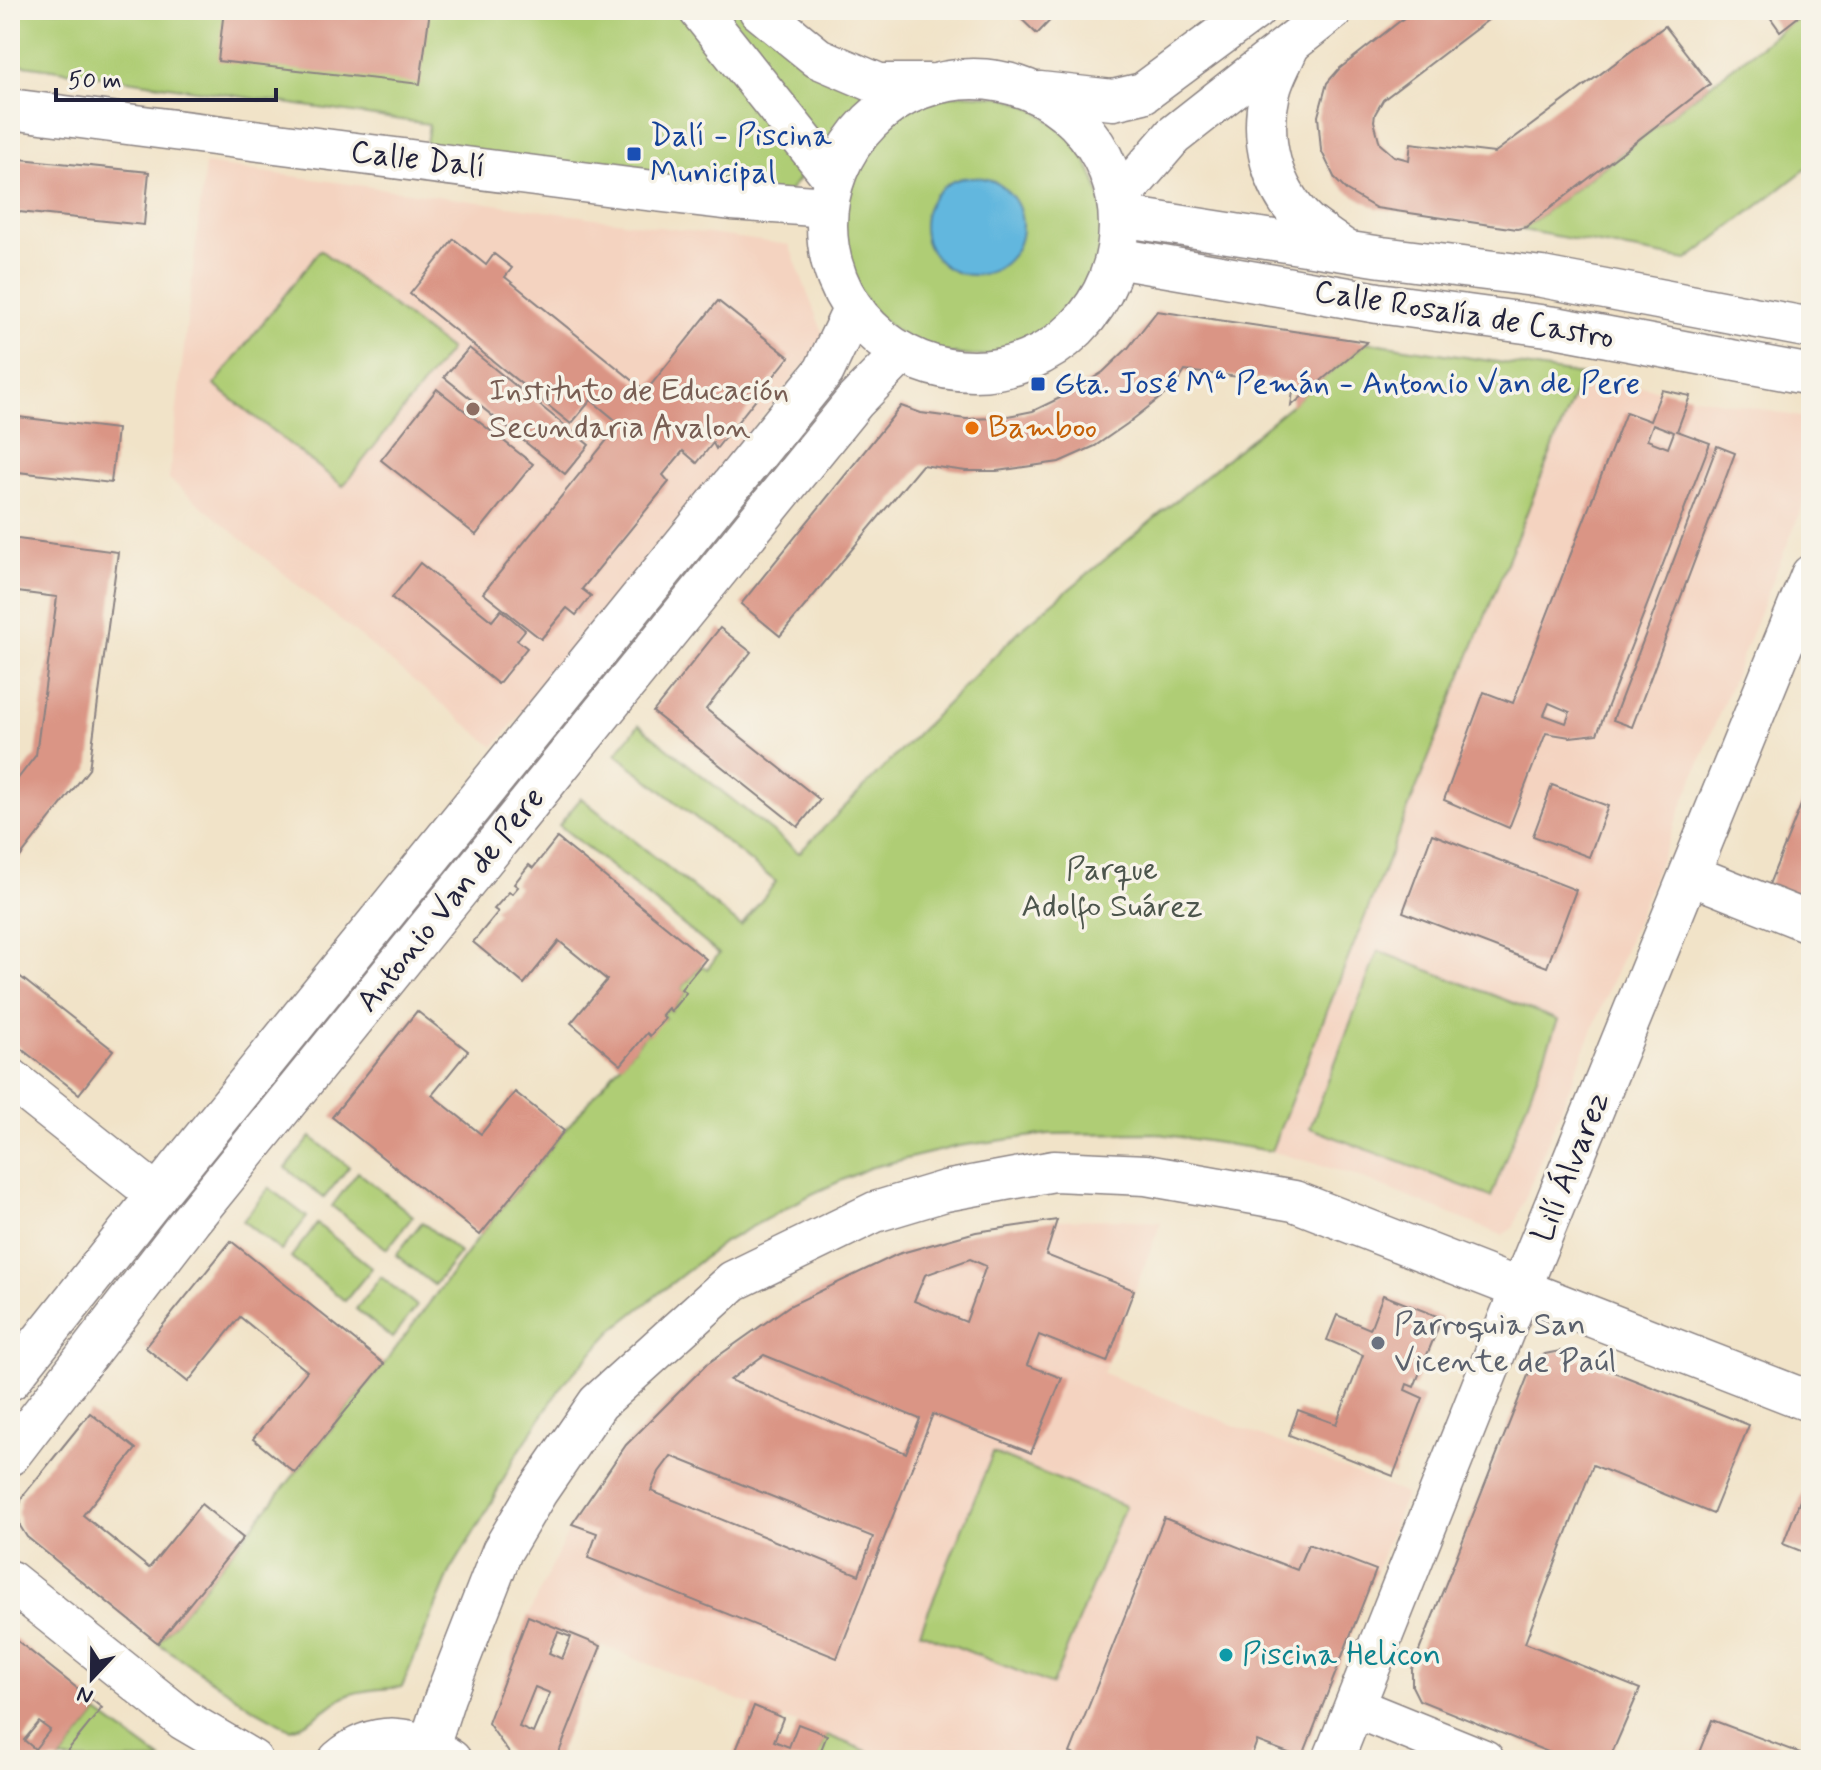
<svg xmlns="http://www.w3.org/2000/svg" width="1821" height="1770" font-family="Mynerve,sans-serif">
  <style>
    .built { fill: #f4d3c0 }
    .green { fill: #afcd75; stroke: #687858; stroke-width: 2 }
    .water { fill: #62b7de; stroke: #426c8c; stroke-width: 2 }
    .building { fill: #da9585; fill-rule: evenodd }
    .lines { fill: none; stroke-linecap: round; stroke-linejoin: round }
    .minor-casing { stroke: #8a8282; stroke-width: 43 }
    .minor { stroke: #fff; stroke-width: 40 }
    .transit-dot { fill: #1a4fb4; stroke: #f7f3e8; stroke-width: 3 }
    .education-dot { fill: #8d6e63; stroke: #f7f3e8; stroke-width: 3 }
    .food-dot { fill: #e8710a; stroke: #f7f3e8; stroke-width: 3 }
    .worship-dot { fill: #6b7280; stroke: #f7f3e8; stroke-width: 3 }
    .culture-dot { fill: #0f9aa8; stroke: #f7f3e8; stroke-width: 3 }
    .labels { text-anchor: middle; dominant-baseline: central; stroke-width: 7; stroke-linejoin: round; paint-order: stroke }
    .transit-label { font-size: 32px; fill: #164399; stroke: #f7f3e8; text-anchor: start }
    .street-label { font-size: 32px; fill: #22223b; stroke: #f7f3e8 }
    .education-label { font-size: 32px; fill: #785e54; stroke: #f7f3e8; text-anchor: start }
    .food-label { font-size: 32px; fill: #c56008; stroke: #f7f3e8; text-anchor: start }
    .park-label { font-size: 32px; fill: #4c554c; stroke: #f7f3e8 }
    .worship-label { font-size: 32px; fill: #5b616d; stroke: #f7f3e8; text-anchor: start }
    .culture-label { font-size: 32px; fill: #0d838f; stroke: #f7f3e8; text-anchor: start }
  </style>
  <rect width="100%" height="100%" fill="#f7f3e8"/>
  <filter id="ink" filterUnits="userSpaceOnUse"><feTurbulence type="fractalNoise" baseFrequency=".0125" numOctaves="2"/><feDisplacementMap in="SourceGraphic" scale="16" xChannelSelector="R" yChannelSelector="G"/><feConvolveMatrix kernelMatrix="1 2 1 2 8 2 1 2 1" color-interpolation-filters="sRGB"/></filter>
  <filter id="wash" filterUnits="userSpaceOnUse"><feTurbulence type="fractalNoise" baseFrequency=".006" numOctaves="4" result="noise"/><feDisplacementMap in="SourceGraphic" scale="32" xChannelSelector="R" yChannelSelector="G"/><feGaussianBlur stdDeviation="1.8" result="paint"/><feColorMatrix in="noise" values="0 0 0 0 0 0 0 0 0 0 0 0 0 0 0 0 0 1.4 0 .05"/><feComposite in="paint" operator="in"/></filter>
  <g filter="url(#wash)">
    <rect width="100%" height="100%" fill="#f1e3c8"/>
    <g class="built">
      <path d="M205,164l584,81 36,94 -331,408 -325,-268z"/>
      <path d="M1582,375l229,44v66l-298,743 -11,7 -151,-61 -80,-23z"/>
      <path d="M1121,1219l40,3 -58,151 303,121 -104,264 -45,-17 -7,19h-361l-361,-144 44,-92 50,-75 85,-85 191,-110 78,-22 81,-12z"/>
    </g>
    <g class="green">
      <path d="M10,10h673l128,153 -24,31 -363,-37 5,-33 -419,-61z"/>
      <path d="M705,10h44l126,83 -46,63z"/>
      <path d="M1807,10h4v155l-124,95 -165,-30z"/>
      <path d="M966,94c13,1 29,1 42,4 21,6 41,20 56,35 95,95 1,255 -127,217 -28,-9 -52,-23 -69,-47 -13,-18 -22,-37 -26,-60 -11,-56 29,-121 82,-141 13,-5 29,-6 42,-8z"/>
      <path d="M320,250l130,100 -107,136 -129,-101z"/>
      <path d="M1367,342l215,33 -311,776 -118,-18 -104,1 -90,12 -90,22 -57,26 -88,48 -109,86 -52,56 -49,75 -29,55 -35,58 -48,115c-16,2 -36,2 -51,7 -22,8 -39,31 -61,35l-41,-23 -91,-63 226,-279 96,-129 84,-104 83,-98 18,-15 -3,-3 6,-7 3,3 15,-18 -5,-4 20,-24 6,4 12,-15 -160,-129 22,-27 160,128 35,-44 -160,-128 23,-29 160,128 221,-223z"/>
      <path d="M1378,951l180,69 -67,177 -181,-69z"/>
      <path d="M311,1137l38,30 -25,31 -38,-30z"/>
      <path d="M358,1172l55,44 -26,33 -55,-43z"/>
      <path d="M269,1188l38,29 -26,34 -38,-30z"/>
      <path d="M422,1222l38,31 -26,32 -38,-30z"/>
      <path d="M317,1224l55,44 -27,33 -54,-44z"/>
      <path d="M381,1277l36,29 -25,32 -36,-29z"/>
      <path d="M993,1453l132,53 -73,179 -132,-53z"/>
      <path d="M98,1713l64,47h-102z"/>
      <path d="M827,1735l62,25h-72z"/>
    </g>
    <circle class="water" cx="973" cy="226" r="49"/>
    <g id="blocks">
      <g class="building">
        <path d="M224,10h206l-10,74 -202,-23z"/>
        <path d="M1012,10h48l-23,24z"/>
        <path d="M1414,10h87l-118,90 -8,14 -1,7 6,23 14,12 15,4 2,-17 83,10 171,-127 45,58 -184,143 -9,2 -141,-21 -29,-17 -12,-12 -14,-29 -3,-34 9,-33 12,-14z"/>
        <path d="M1765,10h42l-27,21z"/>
        <path d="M10,158l139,14 -5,53 -134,-14z"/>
        <path d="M454,239l32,26 8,-11 18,14 -7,9 141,114 72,-90 71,56 -73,92 -3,-6 -16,20 -14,-12 -20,24 6,7 -87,107 9,7 -15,19 -9,-7 -26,31 -58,-46 137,-169 -29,-24 -20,24 -161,-130z"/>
        <path d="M1157,311l210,31 -76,64 3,-23 -109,-12 -10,15 -48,38 -32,22 -36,16 -62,9h-31l-44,-6 -142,171 -39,-32 160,-198 20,7 45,6 32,-1 35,-7 35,-17 35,-22 25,-24z"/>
        <path d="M469,348l120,97 -24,29 -121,-97z"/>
        <path d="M437,389l96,75 -57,71 -95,-75z"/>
        <path d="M1662,390l28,6 -13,35 33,12 -113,291 -27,3 -24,-4 -37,95 -65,-28 40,-108 29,11 113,-291 24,9zM1653,424l21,8 -6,16 -21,-8zM1549,703l21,9 -4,11 -22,-8z"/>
        <path d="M10,416l107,13 -6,54 -101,-12z"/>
        <path d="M1717,446l18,7 -103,274 -19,-7z"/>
        <path d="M10,538l108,14 -29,217 -79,101v-81l26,-34 21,-158 -47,-6z"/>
        <path d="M420,563l72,58 9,-11 24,20 -8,10 10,8 -29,36 -106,-86z"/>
        <path d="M720,628l31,24 -45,57 114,91 -22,27 -145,-115z"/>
        <path d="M1811,780v124l-43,-17z"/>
        <path d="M1552,785l56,21 -19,51 -56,-21z"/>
        <path d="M1432,834l144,56 -29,77 -144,-55z"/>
        <path d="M557,838l149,121 -25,30 5,4 -15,18 -3,-3 -6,7 3,3 -15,18 -3,-3 -26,32 -50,-42 36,-43 -48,-39 -35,43 -51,-42 25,-30 -4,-3 15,-17 3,2 6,-7 -4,-3 15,-19 4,3z"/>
        <path d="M18,975l95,75 -34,44 -69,-54v-55z"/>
        <path d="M417,1011l51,40 -36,44 49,39 34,-42 49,39 -84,104 -148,-118z"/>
        <path d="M1057,1220l-11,35 88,35 -27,72 -68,-27 -12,30 35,13 -31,75 -98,-39 -96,244 -249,-100 9,-25 -25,-9 54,-79 81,-81 82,-58 109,-52 78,-22zM970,1259l16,7 -20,56 -52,-21 11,-26zM764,1355l156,64 -14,34 -176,-73zM671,1456l202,81 -14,38 -208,-84 8,-19z"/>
        <path d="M231,1241l153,123 -89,109 -42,-34 54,-68 -67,-54 -52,65 -43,-35z"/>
        <path d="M1383,1295l59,23 -28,69 -7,-3 -2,6 18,8 -30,78 -104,-41 9,-25 38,14 27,-69 -36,-15 10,-25 33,14z"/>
        <path d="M1560,1351l189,74 -36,89 -120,-49 -68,178 115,46 -31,71h-41l-149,-60 -7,-14v-17l121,-306 12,-9z"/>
        <path d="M90,1413l46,36 -53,66 66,53 52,-64 42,34 -85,105 -131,-106 -7,-11 -2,-14 4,-15z"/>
        <path d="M1811,1472v83l-28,-11z"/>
        <path d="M1164,1518l133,52 11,-26 68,26 -74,188 -45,-17 -7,19h-163l-17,-7z"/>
        <path d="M528,1616l73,30 -45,114h-42l-26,-37zM558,1632l13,5 -9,22 -13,-6zM535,1687l15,6 -17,40 -14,-6z"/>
        <path d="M10,1635l92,73 -42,52h-50zM39,1722l11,8 -15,19 -11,-9z"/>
        <path d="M754,1706l29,12 -9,23 15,6 9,-23 29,11 -10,25h-85z"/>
        <path d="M1712,1720l99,37v3h-115z"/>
      </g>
    </g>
  </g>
  <g filter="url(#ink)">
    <use href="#blocks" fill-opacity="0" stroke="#8a8282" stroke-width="2"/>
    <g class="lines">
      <defs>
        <g id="minor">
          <path d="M699,10l134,168"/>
          <path d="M759,10l59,48 61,26h49"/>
          <path d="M1289,46c-6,15 -16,31 -19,46 -11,47 1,97 37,131 11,9 24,17 35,25"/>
          <circle cx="973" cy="225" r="146"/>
          <path d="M1040,92l73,8 30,-7 112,-83"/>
          <path d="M10,109l619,79 103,12 95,7"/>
          <path d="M1117,201l56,-65 160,-126"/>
          <path d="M1120,216l262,41 160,20 269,51"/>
          <path d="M1116,258l262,45 177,24 256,48"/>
          <path d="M1691,875l120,48"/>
          <path d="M10,1078l147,117"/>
          <path d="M10,1380l147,-185 667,-824 29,-61"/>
          <path d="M10,1455l181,-235 664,-819 47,-48"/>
          <path d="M10,1581l174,139 68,40"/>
          <path d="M1356,1708l128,52"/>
          <path d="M429,1746l16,-49 57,-146 35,-59 61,-89 135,-122 142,-69 70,-21 109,-20 92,4 148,26 517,201"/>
          <path d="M339,1760c36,-31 75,-26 112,0"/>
          <path d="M1333,1760l188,-472 290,-713"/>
        </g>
      </defs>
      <use href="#minor" class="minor-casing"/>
      <use href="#minor" class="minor"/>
    </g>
  </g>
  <g class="transit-dot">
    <rect x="626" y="146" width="16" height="16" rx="4"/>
    <rect x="1030" y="376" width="16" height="16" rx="4"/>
  </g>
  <circle class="education-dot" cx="473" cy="409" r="8"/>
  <circle class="food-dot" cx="972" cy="428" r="8"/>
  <circle class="worship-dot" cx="1378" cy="1343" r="8"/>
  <circle class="culture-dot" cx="1226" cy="1655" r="8"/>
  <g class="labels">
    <g class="transit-label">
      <text x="650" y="136">Dalí - Piscina<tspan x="650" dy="37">Municipal</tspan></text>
      <text x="1054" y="384">Gta. José Mª Pemán - Antonio Van de Pere</text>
    </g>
    <g class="street-label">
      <text transform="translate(418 160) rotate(7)">Calle Dalí</text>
      <text transform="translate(1464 315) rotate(9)">Calle Rosalía de Castro</text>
      <text transform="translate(451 900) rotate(-51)">Antonio Van de Pere</text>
      <text transform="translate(1571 1167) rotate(-68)">Lilí Álvarez</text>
    </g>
    <g class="education-label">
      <text x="489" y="391">Instituto de Educación<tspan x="489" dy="37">Secundaria Avalon</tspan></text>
    </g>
    <g class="food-label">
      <text x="988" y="428">Bamboo</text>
    </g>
    <g class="park-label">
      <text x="1112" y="870">Parque<tspan x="1112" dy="37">Adolfo Suárez</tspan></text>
    </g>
    <g class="worship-label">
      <text x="1394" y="1325">Parroquia San<tspan x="1394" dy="37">Vicente de Paúl</tspan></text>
    </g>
    <g class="culture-label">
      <text x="1242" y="1655">Piscina Helicon</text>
    </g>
  </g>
  <rect width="1821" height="1770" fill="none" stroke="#f7f3e8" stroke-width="40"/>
  <g transform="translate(92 1678) rotate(202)" stroke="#f7f3e8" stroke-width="6" paint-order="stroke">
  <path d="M0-6L14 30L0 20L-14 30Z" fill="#22223b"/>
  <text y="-12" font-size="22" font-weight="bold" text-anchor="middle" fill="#22223b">N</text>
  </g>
  <path d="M56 88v12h220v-12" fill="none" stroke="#22223b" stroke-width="4"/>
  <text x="68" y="88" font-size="24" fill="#22223b" stroke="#f7f3e8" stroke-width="6" paint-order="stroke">50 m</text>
</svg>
